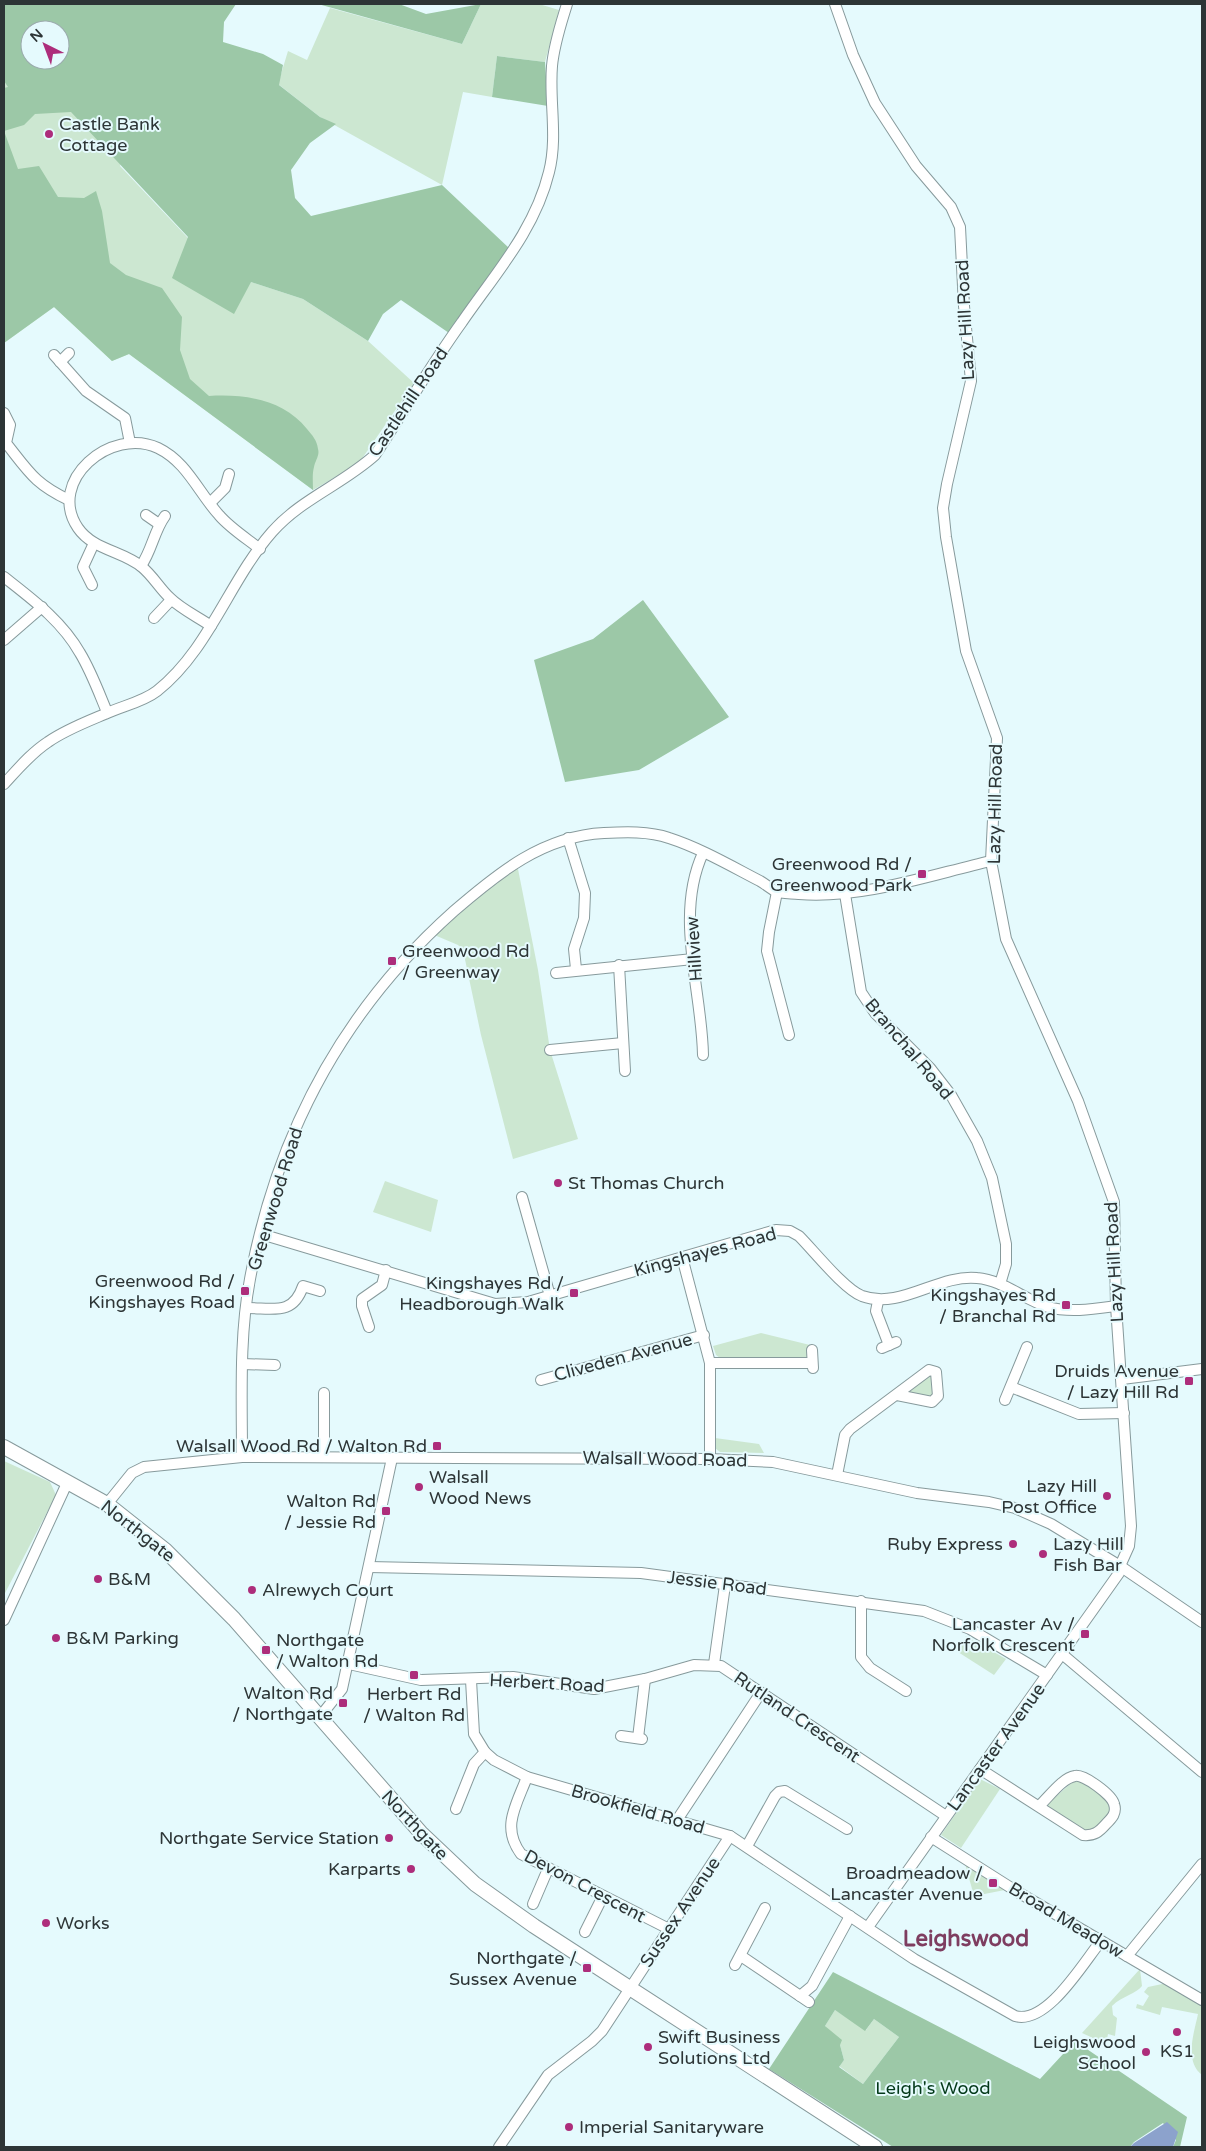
<svg xmlns="http://www.w3.org/2000/svg" width="1206" height="2151" font-family="'Varela Round',sans-serif">
  <style>
    .green { fill: #cce7d1; fill-rule: evenodd }
    .forest { fill: #9cc8a7; fill-rule: evenodd }
    .water { fill: #8ca2cc }
    .lines { fill: none; stroke-linecap: round; stroke-linejoin: round }
    .minor-casing { stroke: #879a9c; stroke-width: 12 }
    .major-casing { stroke: #879a9c; stroke-width: 16 }
    .minor { stroke: #fff; stroke-width: 10 }
    .major { stroke: #fff; stroke-width: 14 }
    .poi-dot { fill: #ad2d7b; stroke: #e5fafd; stroke-width: 2 }
    .labels { text-anchor: middle; dominant-baseline: central; stroke-width: 4; stroke-linejoin: round; paint-order: stroke }
    .poi-label { font-size: 18px; fill: #2d3536; stroke: #e5fafd; text-anchor: end }
    .street-label { font-size: 18px; fill: #2d3536; stroke: #e5fafd }
    .park-label { font-size: 18px; fill: #023818; stroke: #e5fafd }
    .district-label { font-size: 22px; font-weight: bold; fill: #7e3d60; stroke: #e5fafd }
  </style>
  <rect width="100%" height="100%" fill="#e5fafd"/>
  <g class="green">
    <path d="M4,4h175l-59,162 68,72 63,44 52,17 65,42 46,42 -55,80 -46,27 -184,-136 -17,7 -58,-54 -50,36zM30,30h30v30h-30z"/>
    <path d="M481,4h58l20,6 -14,52 -48,-6 -5,41 -29,-5 -21,93 -122,-68 -42,-33 10,-33 19,9 23,-52 132,36z"/>
    <path d="M517,864l21,106 12,80 28,89 -65,20 -32,-124 -18,-85 -5,-5 -26,-11z"/>
    <path d="M385,1181l53,19 -7,32 -58,-20z"/>
    <path d="M761,1333l49,12 -3,13h-87l-4,-3 -3,-9z"/>
    <path d="M930,1373l3,2 1,18 -4,5 -25,-6z"/>
    <path d="M715,1438l44,6 5,9 -44,-1 -5,-4z"/>
    <path d="M4,1461l46,21 6,13 -52,100z"/>
    <path d="M966,1636l40,23 -12,16 -36,-23z"/>
    <path d="M980,1779l20,10 -39,59 -20,-13z"/>
    <path d="M1076,1779h8l25,20 2,16 -14,15 -13,2 -39,-26z"/>
    <path d="M964,1860l46,29 -36,7z"/>
    <path d="M1140,1969l2,17c-6,8 -20,10 -30,20l1,9 4,3 -2,18 -7,-2 -2,10 -24,-11z"/>
    <path d="M1167,1983l35,21v71c-18,-14 -8,-42 -4,-61l-36,-7 -2,8 -24,-7 1,-4 6,2 6,-10 -5,-4 4,-5z"/>
    <path d="M835,2010l31,20 8,-11 25,18 -36,47 -24,-18 5,-6 -4,-15 -15,-19z"/>
  </g>
  <g class="forest">
    <path d="M4,4h232l-12,18 -1,20 40,12 20,11 -4,20 41,32 16,7 -26,19 -19,27 4,28 16,18 131,-31 67,63 -60,85 -48,-33 -18,14 -15,27 -65,-42 -52,-17 -17,32 -62,-36 16,-41 -117,-125 -36,2 -11,11 -20,6 14,38 21,-3 19,31 26,1 12,-7 6,20 8,52 16,12 36,13 20,29 -2,33 10,29 19,17c36,-2 74,3 98,33 5,6 10,11 11,20 2,6 -3,12 -4,18 -2,7 -1,16 -1,23l-184,-136 -17,7 -58,-54 -50,36v-255l4,-1 -4,-6zM30,30h30v30h-30z"/>
    <path d="M318,4h81l27,10 55,-10 -19,40z"/>
    <path d="M497,56l48,6 3,44 -56,-9z"/>
    <path d="M643,600l86,117 -90,53 -74,12 -31,-122 59,-21z"/>
    <path d="M833,1972l207,107 35,-38 112,76 -7,30h-7l3,-7 -13,-17 -29,19 -4,5h-237l-124,-78zM835,2010l30,21 9,-12 25,18 -36,47 -24,-17 5,-7 -4,-15 2,-5 -17,-14z"/>
  </g>
  <path class="water" d="M1167,2122l11,10 -5,15h-43l4,-4z"/>
  <g class="lines">
    <defs>
      <g id="minor">
        <path d="M835,4l18,51 22,48 41,63 35,41 9,20 4,79 7,75 -24,103 -4,24 3,29 20,114 31,87 -6,123 15,78 72,162 36,101 2,104 15,220 -2,20 -9,20 -1,7 -251,354"/>
        <path d="M54,355l32,36 39,27 5,25"/>
        <path d="M60,362l9,-9"/>
        <path d="M4,413l6,12 -4,18c23,29 29,41 63,57"/>
        <path d="M210,503l15,-15 4,-14"/>
        <path d="M146,515l13,9"/>
        <path d="M141,566c11,-16 13,-35 24,-50"/>
        <path d="M4,577c28,22 58,44 76,76 11,18 19,40 27,59"/>
        <path d="M92,585l-9,-18 11,-24"/>
        <path d="M154,618l17,-18"/>
        <path d="M211,626c-13,-9 -30,-17 -41,-28 -10,-9 -17,-22 -28,-31 -19,-16 -49,-17 -64,-39 -32,-47 33,-102 80,-80 29,14 40,44 61,67 11,13 27,23 41,34"/>
        <path d="M4,640l38,-33"/>
        <path d="M4,784c13,-14 27,-31 44,-42 17,-12 38,-20 57,-28 17,-8 38,-12 52,-23 52,-41 72,-110 115,-159 29,-33 71,-48 103,-77 29,-44 56,-90 87,-133 33,-48 73,-92 87,-150 9,-35 0,-71 3,-106 2,-22 9,-42 15,-62"/>
        <path d="M568,838l17,55 -1,25 -10,31 2,20"/>
        <path d="M703,853c-29,63 -1,137 0,202"/>
        <path d="M777,892l-8,40 -2,19 22,84"/>
        <path d="M845,894l16,98 14,21 55,55 21,27 26,46 15,37 14,66v20l-6,20"/>
        <path d="M619,965l6,106"/>
        <path d="M556,973l137,-14"/>
        <path d="M550,1050l73,-7"/>
        <path d="M522,1197l28,99"/>
        <path d="M261,1234l234,70 33,-2 248,-72 14,1 9,5c15,15 45,53 63,60 39,14 76,-22 115,-18 26,2 46,21 71,29 22,6 46,2 68,-1"/>
        <path d="M682,1257l28,106v96"/>
        <path d="M878,1301l-2,10 13,34"/>
        <path d="M247,1308c26,0 46,8 56,-22l17,5"/>
        <path d="M369,1327l-7,-21v-7l20,-14 4,-15"/>
        <path d="M882,1348l14,-6"/>
        <path d="M812,1350l1,18"/>
        <path d="M710,1363h102"/>
        <path d="M242,1364l33,1"/>
        <path d="M1122,1379l80,-10"/>
        <path d="M541,1380l163,-45"/>
        <path d="M1011,1387l68,27 45,-1"/>
        <path d="M1005,1400l22,-53"/>
        <path d="M242,1457c0,-59 -3,-120 8,-178 27,-146 94,-270 204,-368 44,-38 89,-75 150,-78 21,-1 45,-2 65,5 31,10 62,28 91,43 5,3 10,7 15,10 7,3 16,2 24,3 63,5 131,-19 192,-33"/>
        <path d="M324,1457v-64"/>
        <path d="M837,1475l8,-40 5,-6 79,-59 7,2 2,24 -6,6 -35,-7"/>
        <path d="M107,1504l25,-31 12,-6 98,-10 468,2 63,3 144,31 72,9 26,6 36,16 69,42 82,56"/>
        <path d="M369,1567l272,6 283,38 46,18 77,46"/>
        <path d="M861,1601v56l9,11 36,23"/>
        <path d="M4,1620l64,-139"/>
        <path d="M1062,1654l140,118"/>
        <path d="M349,1664l72,16 92,-3 81,12 51,-10 49,-14 27,1 225,150"/>
        <path d="M714,1664l11,-79"/>
        <path d="M471,1680l3,54 11,18 9,8 33,17 203,59 184,123 101,57c32,9 68,-53 86,-75"/>
        <path d="M319,1718l23,-29 50,-231"/>
        <path d="M621,1736l21,3"/>
        <path d="M638,1738l7,-59"/>
        <path d="M980,1769l103,66c11,1 16,-3 23,-11 6,-6 11,-11 8,-20 -2,-9 -30,-30 -39,-28 -13,2 -26,21 -36,30"/>
        <path d="M527,1777c-11,29 -26,50 -6,77l148,75"/>
        <path d="M456,1809l18,-45 11,-12"/>
        <path d="M677,1820l83,-126"/>
        <path d="M931,1837l85,54 186,109"/>
        <path d="M747,1846l28,-50 4,-4 6,-1 62,38"/>
        <path d="M533,1904l15,-35"/>
        <path d="M585,1932l18,-36"/>
        <path d="M741,1956l68,46"/>
        <path d="M1127,1956l75,-92"/>
        <path d="M735,1965l30,-57"/>
        <path d="M800,1996l12,-10 38,-70"/>
        <path d="M499,2147l49,-72 44,-34 10,-10 128,-195"/>
      </g>
      <path id="major" d="M4,1447l103,57 58,46 69,69 187,214 54,51 59,42 341,221"/>
    </defs>
    <use href="#minor" class="minor-casing"/>
    <use href="#major" class="major-casing"/>
    <use href="#minor" class="minor"/>
    <use href="#major" class="major"/>
  </g>
  <g class="poi-dot">
    <circle cx="49" cy="134" r="5"/>
    <rect x="917" y="869" width="10" height="10" rx="2.5"/>
    <rect x="387" y="956" width="10" height="10" rx="2.5"/>
    <circle cx="558" cy="1183" r="5"/>
    <rect x="240" y="1286" width="10" height="10" rx="2.5"/>
    <rect x="569" y="1288" width="10" height="10" rx="2.5"/>
    <rect x="1061" y="1300" width="10" height="10" rx="2.5"/>
    <rect x="1184" y="1376" width="10" height="10" rx="2.5"/>
    <rect x="432" y="1441" width="10" height="10" rx="2.5"/>
    <circle cx="419" cy="1487" r="5"/>
    <circle cx="1107" cy="1496" r="5"/>
    <rect x="381" y="1506" width="10" height="10" rx="2.5"/>
    <circle cx="1013" cy="1544" r="5"/>
    <circle cx="1043" cy="1554" r="5"/>
    <circle cx="98" cy="1579" r="5"/>
    <circle cx="252" cy="1590" r="5"/>
    <rect x="1080" y="1629" width="10" height="10" rx="2.5"/>
    <circle cx="56" cy="1638" r="5"/>
    <rect x="261" y="1645" width="10" height="10" rx="2.5"/>
    <rect x="409" y="1670" width="10" height="10" rx="2.5"/>
    <rect x="338" y="1698" width="10" height="10" rx="2.5"/>
    <circle cx="389" cy="1838" r="5"/>
    <circle cx="411" cy="1869" r="5"/>
    <rect x="988" y="1878" width="10" height="10" rx="2.5"/>
    <circle cx="46" cy="1923" r="5"/>
    <rect x="582" y="1963" width="10" height="10" rx="2.5"/>
    <circle cx="1177" cy="2032" r="5"/>
    <circle cx="648" cy="2047" r="5"/>
    <circle cx="1146" cy="2052" r="5"/>
    <circle cx="569" cy="2127" r="5"/>
  </g>
  <g class="labels">
    <g class="poi-label">
      <text x="59" y="124" text-anchor="start">Castle Bank<tspan x="59" dy="21">Cottage</tspan></text>
      <text x="912" y="864">Greenwood Rd /<tspan x="912" dy="21">Greenwood Park</tspan></text>
      <text x="402" y="951" text-anchor="start">Greenwood Rd<tspan x="402" dy="21">/ Greenway</tspan></text>
      <text x="568" y="1183" text-anchor="start">St Thomas Church</text>
      <text x="235" y="1281">Greenwood Rd /<tspan x="235" dy="21">Kingshayes Road</tspan></text>
      <text x="564" y="1283">Kingshayes Rd /<tspan x="564" dy="21">Headborough Walk</tspan></text>
      <text x="1056" y="1295">Kingshayes Rd<tspan x="1056" dy="21">/ Branchal Rd</tspan></text>
      <text x="1179" y="1371">Druids Avenue<tspan x="1179" dy="21">/ Lazy Hill Rd</tspan></text>
      <text x="427" y="1446">Walsall Wood Rd / Walton Rd</text>
      <text x="429" y="1477" text-anchor="start">Walsall<tspan x="429" dy="21">Wood News</tspan></text>
      <text x="1097" y="1486">Lazy Hill<tspan x="1097" dy="21">Post Office</tspan></text>
      <text x="376" y="1501">Walton Rd<tspan x="376" dy="21">/ Jessie Rd</tspan></text>
      <text x="1003" y="1544">Ruby Express</text>
      <text x="1053" y="1544" text-anchor="start">Lazy Hill<tspan x="1053" dy="21">Fish Bar</tspan></text>
      <text x="108" y="1579" text-anchor="start">B&amp;M</text>
      <text x="262" y="1590" text-anchor="start">Alrewych Court</text>
      <text x="1075" y="1624">Lancaster Av /<tspan x="1075" dy="21">Norfolk Crescent</tspan></text>
      <text x="66" y="1638" text-anchor="start">B&amp;M Parking</text>
      <text x="276" y="1640" text-anchor="start">Northgate<tspan x="276" dy="21">/ Walton Rd</tspan></text>
      <text x="333" y="1693">Walton Rd<tspan x="333" dy="21">/ Northgate</tspan></text>
      <text x="414" y="1694" text-anchor="middle">Herbert Rd<tspan x="414" dy="21">/ Walton Rd</tspan></text>
      <text x="379" y="1838">Northgate Service Station</text>
      <text x="401" y="1869">Karparts</text>
      <text x="983" y="1873">Broadmeadow /<tspan x="983" dy="21">Lancaster Avenue</tspan></text>
      <text x="56" y="1923" text-anchor="start">Works</text>
      <text x="577" y="1958">Northgate /<tspan x="577" dy="21">Sussex Avenue</tspan></text>
      <text x="658" y="2037" text-anchor="start">Swift Business<tspan x="658" dy="21">Solutions Ltd</tspan></text>
      <text x="1136" y="2042">Leighswood<tspan x="1136" dy="21">School</tspan></text>
      <text x="1177" y="2051" text-anchor="middle">KS1</text>
      <text x="579" y="2127" text-anchor="start">Imperial Sanitaryware</text>
    </g>
    <g class="street-label">
      <text transform="translate(965 320) rotate(-93)">Lazy Hill Road</text>
      <text transform="translate(408 402) rotate(-56)">Castlehill Road</text>
      <text transform="translate(995 804) rotate(-89)">Lazy Hill Road</text>
      <text transform="translate(694 949) rotate(-94)">Hillview</text>
      <text transform="translate(909 1049) rotate(50)">Branchal Road</text>
      <text transform="translate(275 1199) rotate(-73)">Greenwood Road</text>
      <text transform="translate(705 1252) rotate(-15)">Kingshayes Road</text>
      <text transform="translate(1114 1262) rotate(-93)">Lazy Hill Road</text>
      <text transform="translate(623 1357) rotate(-15)">Cliveden Avenue</text>
      <text transform="translate(665 1459) rotate(1)">Walsall Wood Road</text>
      <text transform="translate(138 1531) rotate(38)">Northgate</text>
      <text transform="translate(717 1583) rotate(7)">Jessie Road</text>
      <text transform="translate(547 1683) rotate(3)">Herbert Road</text>
      <text transform="translate(797 1717) rotate(34)">Rutland Crescent</text>
      <text transform="translate(996 1747) rotate(-54)">Lancaster Avenue</text>
      <text transform="translate(638 1809) rotate(16)">Brookfield Road</text>
      <text transform="translate(415 1825) rotate(47)">Northgate</text>
      <text transform="translate(585 1886) rotate(28)">Devon Crescent</text>
      <text transform="translate(680 1912) rotate(-56)">Sussex Avenue</text>
      <text transform="translate(1066 1920) rotate(31)">Broad Meadow</text>
    </g>
    <g class="park-label">
      <text x="933" y="2088">Leigh's Wood</text>
    </g>
    <g class="district-label">
      <text x="966" y="1939">Leighswood</text>
    </g>
  </g>
  <rect width="1206" height="2151" fill="none" stroke="#2d3536" stroke-width="10"/>
  <g transform="translate(45 45) rotate(318)"><circle r="24" fill="#e5fafd" stroke="#9babad"/>
  <path d="M0-4L9 19L0 12L-9 19Z" fill="#ad2d7b"/>
  <text y="-8" font-size="14" font-weight="bold" text-anchor="middle" fill="#2d3536">N</text>
  </g>
</svg>
